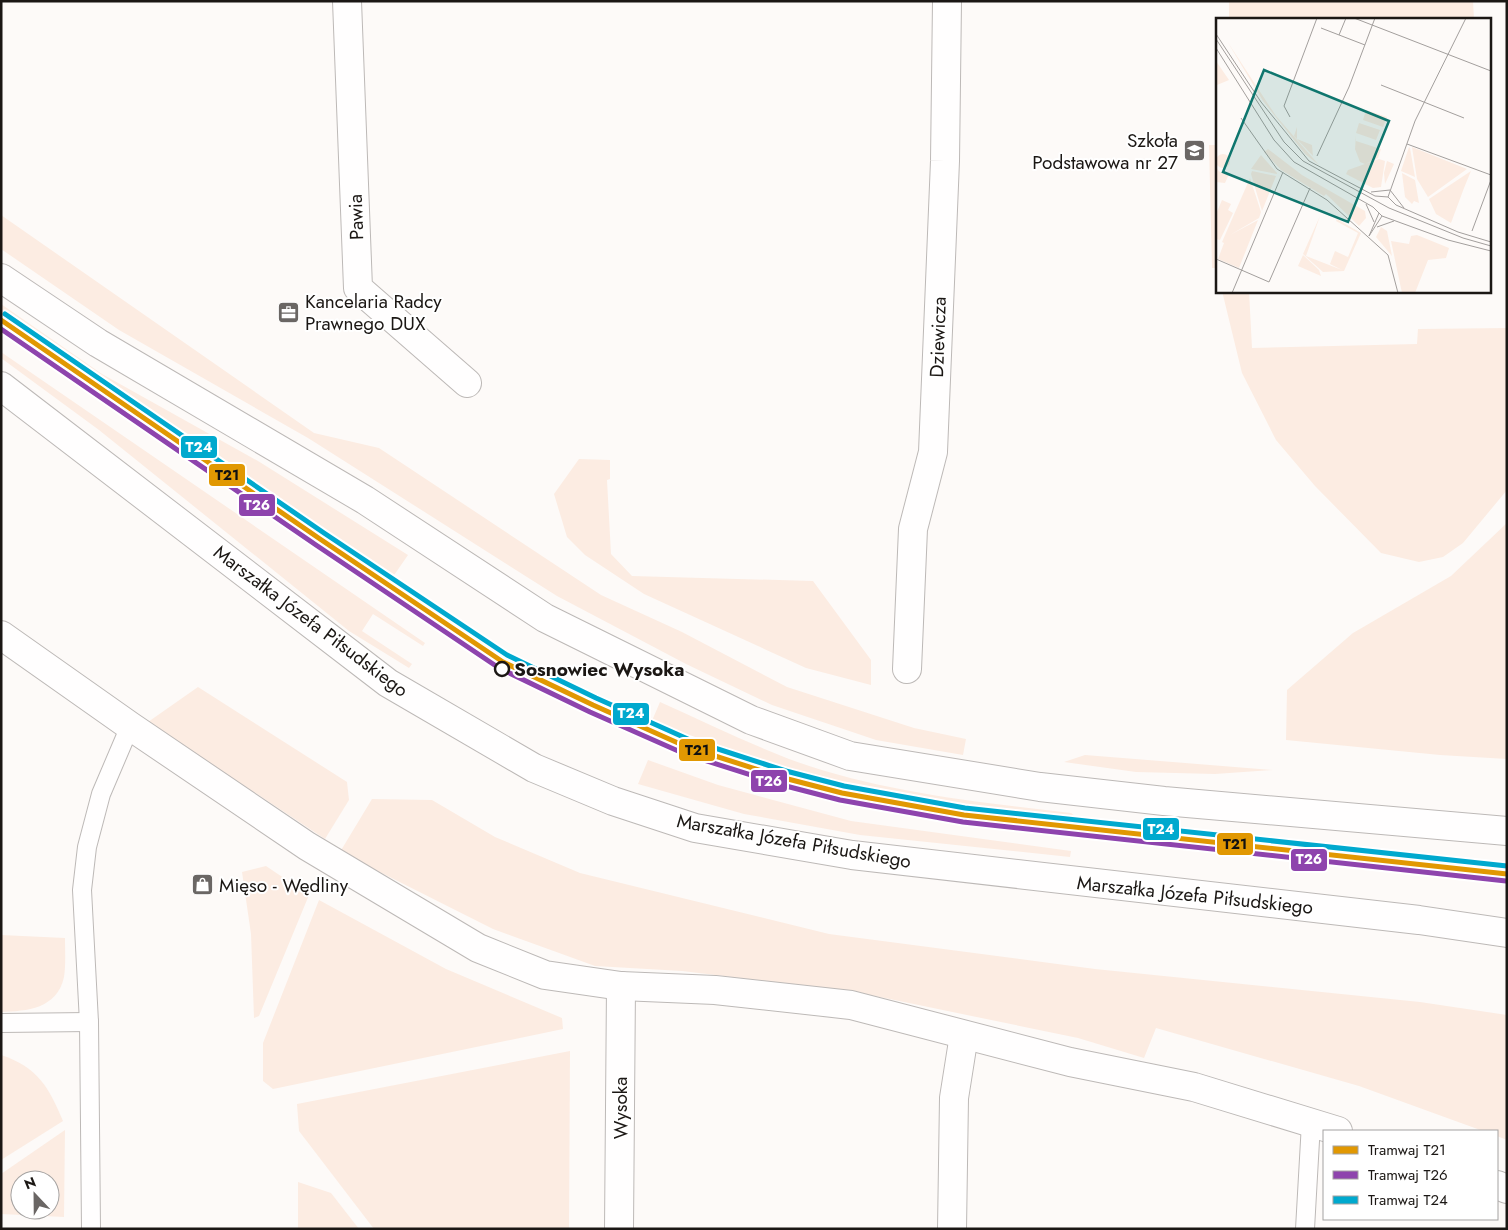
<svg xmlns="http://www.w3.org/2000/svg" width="1508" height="1230" font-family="Jost,sans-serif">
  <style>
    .green { fill: #fcece2; fill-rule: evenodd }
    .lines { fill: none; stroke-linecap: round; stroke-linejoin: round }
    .lane-casing { stroke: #bdb9b7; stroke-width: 20 }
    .street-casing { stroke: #bdb9b7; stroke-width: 30 }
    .secondary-casing { stroke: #bdb9b7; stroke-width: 30 }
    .lane { stroke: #fffefe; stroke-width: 18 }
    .street { stroke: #fffefe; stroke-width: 28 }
    .secondary { stroke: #fffefe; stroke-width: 28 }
    .tram-1-casing { stroke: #fff; stroke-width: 9 }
    .tram-2-casing { stroke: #fff; stroke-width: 9 }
    .tram-3-casing { stroke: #fff; stroke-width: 9 }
    .tram-1 { stroke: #e19802; stroke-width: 5 }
    .tram-2 { stroke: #8e44ad; stroke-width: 5 }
    .tram-3 { stroke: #00a9ce; stroke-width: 5 }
    .stop-dot { fill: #fff; stroke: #1b1714; stroke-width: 2.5 }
    .labels { text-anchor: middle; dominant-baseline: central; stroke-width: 4; stroke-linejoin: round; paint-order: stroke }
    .poi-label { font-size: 19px; fill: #1b1714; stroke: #fff; text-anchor: start }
    .street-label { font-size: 19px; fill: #1b1714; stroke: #fff }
    .stop-label { font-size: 19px; font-weight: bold; fill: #1b1714; stroke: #fff; text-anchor: start }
    .inset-road { fill: none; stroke: #a39f9d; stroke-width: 1 }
    .view { fill: #0f766e; fill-opacity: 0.15; stroke: #0f766e; stroke-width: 2.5 }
    .inset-edge { fill: none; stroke: #1b1714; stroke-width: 2.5 }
    .line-badge { stroke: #fff; stroke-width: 2 }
    .badge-label { font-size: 14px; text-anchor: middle; font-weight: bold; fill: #fff }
    .pale-badge-label { font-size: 14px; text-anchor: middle; font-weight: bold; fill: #111 }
  </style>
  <rect width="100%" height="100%" fill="#fdfaf8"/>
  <g class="green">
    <path d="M1229,1h244l1,18h-245z"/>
    <path d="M1209,145h8v123h-5z"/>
    <path d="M1,215l313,218 65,15 222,147 81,37 105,55 127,41 52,11 -3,16 -87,-15 -104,-35 -86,-41 -129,-68 -249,-158 -189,-108 -118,-81z"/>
    <path d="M1222,291h27l3,57 165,-4 1,-15 89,-1v162l-44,53 -20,14 -24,5 -38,-9 -66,-67 -39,-46 -34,-67z"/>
    <path d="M1,304l101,70 156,87 150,94 -18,26 -389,-268z"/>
    <path d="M1,352l424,291 -2,3 -50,-32 -11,17 50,33 -3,4 -60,-37 -250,-201 -98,-72z"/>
    <path d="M579,459l31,1v19l-3,1 4,74 21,22 181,5 58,79v25l-65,-17 -162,-74 -59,-39 -18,-18 -13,-43z"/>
    <path d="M1507,523v236l-67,-4 -154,-15 1,-50 66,-57 98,-57z"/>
    <path d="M198,687l149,95 2,18 -24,39 -177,-117z"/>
    <path d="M660,702c43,19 85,40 129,57 90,33 187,43 282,54l5,4v3l-179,-23 -101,-21 -75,-25 -70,-28z"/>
    <path d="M1085,755l188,15 -58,4 -79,-2 -72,-10z"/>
    <path d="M648,760l70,25 133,36 220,30 -1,6 -210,-22 -116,-21 -106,-30z"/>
    <path d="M372,799l60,1 63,37 85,36 249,61 266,35 325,33 87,13v125l-10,-4v-5h-14l-124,-45 -203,-58 -12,30 -66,-20 -227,-47 -169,-20 -87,-5 -102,-37 -153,-77z"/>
    <path d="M266,866l43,29 -50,121 -5,2 -3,-84 -9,-62z"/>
    <path d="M319,900l127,69 116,49 1,11 -290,60 -10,-8v-38z"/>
    <path d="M1,935l64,3c0,13 1,27 -1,39 -7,32 -37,34 -63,35z"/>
    <path d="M570,1051l-1,178h-195l-75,-98 -2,-27z"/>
    <path d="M1,1055c37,12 48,33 62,66l-62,39z"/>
    <path d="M65,1130l-1,87 -63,-3v-40zM20,1180h30v30h-30z"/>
    <path d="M298,1182l33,11 28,36h-61z"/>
  </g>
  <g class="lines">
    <defs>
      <g id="lane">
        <path d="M1,1023l88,-1"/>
        <path d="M91,1229l-2,-207 -7,-132 5,-43 14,-53 29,-68"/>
        <path d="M1305,1229l6,-106"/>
      </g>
      <g id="street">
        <path d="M347,1l11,287 109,95"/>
        <path d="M1,635l129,91 177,120 171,102 67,27 76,11 94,4 136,15 219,57 124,25 144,44"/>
        <path d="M907,669l6,-140 20,-77 12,-291 2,-160"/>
        <path d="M1497,1185l10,4"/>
        <path d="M619,1229l2,-243"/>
        <path d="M952,1229l2,-131 10,-63"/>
      </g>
      <g id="secondary">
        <path d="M1,278l97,65 267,157 180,118 206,102 99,36 190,31 124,14 343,30"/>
        <path d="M1,386l387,297 146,85 79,33 82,27 157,27 567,65 88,13"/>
      </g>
    </defs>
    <use href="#lane" class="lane-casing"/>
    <use href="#street" class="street-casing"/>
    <use href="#secondary" class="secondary-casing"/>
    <use href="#lane" class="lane"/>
    <use href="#street" class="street"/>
    <use href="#secondary" class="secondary"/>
    <defs>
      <path id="tram-1" d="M1,320l319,219 183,123 90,43 94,42 97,31 58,15 122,22 543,59"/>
      <path id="tram-2" d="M1,329l315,216 183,123 91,44 95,42 97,31 58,15 123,22 543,59"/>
      <path id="tram-3" d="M5,314l319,219 183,122 89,43 94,42 96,31 58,15 121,22 542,58"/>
    </defs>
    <use href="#tram-1" class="tram-1-casing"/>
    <use href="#tram-2" class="tram-2-casing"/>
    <use href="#tram-3" class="tram-3-casing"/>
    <use href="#tram-1" class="tram-1"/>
    <use href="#tram-2" class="tram-2"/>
    <use href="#tram-3" class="tram-3"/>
  </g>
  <defs>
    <symbol id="school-square" viewBox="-11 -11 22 22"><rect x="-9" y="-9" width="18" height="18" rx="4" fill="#6a6664" stroke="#fff"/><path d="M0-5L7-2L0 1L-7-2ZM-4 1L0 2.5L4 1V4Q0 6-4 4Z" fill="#fff"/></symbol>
    <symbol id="office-square" viewBox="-11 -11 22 22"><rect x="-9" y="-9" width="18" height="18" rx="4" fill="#6a6664" stroke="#fff"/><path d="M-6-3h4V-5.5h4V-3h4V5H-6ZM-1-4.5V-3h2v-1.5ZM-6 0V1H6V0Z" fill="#fff"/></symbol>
    <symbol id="shop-square" viewBox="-11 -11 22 22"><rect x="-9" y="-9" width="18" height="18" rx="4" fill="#6a6664" stroke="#fff"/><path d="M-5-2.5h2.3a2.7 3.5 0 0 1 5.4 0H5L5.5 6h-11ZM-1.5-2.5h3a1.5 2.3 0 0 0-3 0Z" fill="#fff"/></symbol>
  </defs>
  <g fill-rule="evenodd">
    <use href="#school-square" x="1182" y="138" width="25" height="25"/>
    <use href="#office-square" x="276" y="300" width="25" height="25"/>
    <use href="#shop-square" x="190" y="872" width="25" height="25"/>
  </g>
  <circle class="stop-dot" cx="502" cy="669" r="7"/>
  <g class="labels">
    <g class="poi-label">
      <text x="1178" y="140" text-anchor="end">Szkoła<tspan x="1178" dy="22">Podstawowa nr 27</tspan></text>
      <text x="305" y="301">Kancelaria Radcy<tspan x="305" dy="22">Prawnego DUX</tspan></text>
      <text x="219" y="885">Mięso - Wędliny</text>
    </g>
    <g class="street-label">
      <text transform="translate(356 217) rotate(-92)">Pawia</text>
      <text transform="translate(938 337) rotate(-88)">Dziewicza</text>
      <text transform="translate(311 621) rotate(37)">Marszałka Józefa Piłsudskiego</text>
      <text transform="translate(794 841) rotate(10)">Marszałka Józefa Piłsudskiego</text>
      <text transform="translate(1195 895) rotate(6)">Marszałka Józefa Piłsudskiego</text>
      <text transform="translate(620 1108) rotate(-90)">Wysoka</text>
    </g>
    <g class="stop-label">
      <text x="514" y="669">Sosnowiec Wysoka</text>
    </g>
  </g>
  <g transform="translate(1216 18)">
    <rect width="275" height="275" fill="#fdfaf8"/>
    <path d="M11,23l49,75 43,49 -14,-11 -42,-53zM0,43l13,19 -12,5h-1zM150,92l21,7 -4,10 -20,-7zM143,105l21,7 -4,10 -20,-7zM81,109v12l15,6 1,11 -19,-20zM140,117v6l25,8 -3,9 -13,6 -5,-2 -5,-13zM193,129l1,1 5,29 -14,-6zM196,129l55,22 -39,28 -11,-18zM52,131l34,26 63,36 1,7 -7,8 -33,-32 -2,2 -43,-26 -17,-18zM0 143a7 7 0 1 1 14 0a7 7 0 1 1-14 0ZM45,137l16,18v1l-26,-5zM163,141l6,2 -4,26 -8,1 -27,-14 2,-4zM171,143l7,3 -9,20 -1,-11zM0,150l4,4 9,2 -4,9 -9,-1zM36,153l24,5 -14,35 -11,-37zM255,153l-7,17 -13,35 -15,-9 -7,-15zM186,155l13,7 4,23 -5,-2 -2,3 -7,-7zM34,160l11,34 -2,6 -29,17 28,-15 -19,48 -21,-9 6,-16 -2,-1zM6,182l9,4 -3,6 5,3 -13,27 -4,-1v-25zM104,198l-14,40 36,14 -12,-6 5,-13 13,6 10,-24 -22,-12 1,-2 24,14 -17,38 -21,1 -20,-18zM165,209l6,4 5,25 -16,-19zM201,217l32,13 -3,10 -18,2 -13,33h-13l-11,-52 18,3 2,-8zM87,237l16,15 2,6 -23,-10z" fill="#fcece2"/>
    <path class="inset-road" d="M138,0l137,53M105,10l44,17M0,16l45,68 48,59 66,35 13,1 8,8 62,27 33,10M123,17l7,-17M0,21l68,103 19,19 86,47 74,30 28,8M0,30l58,92 20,22 79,45 9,9 66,24 43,11M165,67l83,33M74,99l-6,-11 33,-88M25,100l36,51 50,31 61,55 10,38M191,126l84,31M101,138l32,-69 26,-69M174,172l14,18M155,174l19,-2M172,179l27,-76 51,-103M150,186l8,18M163,195l-10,23 13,-20M161,209l17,-6M256,213l19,-51M0,241l53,23 41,-94M16,275l51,-121"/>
    <path class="view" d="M48,52l125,51 -41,101 -125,-50z"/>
    <rect width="275" height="275" class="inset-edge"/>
  </g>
  <g class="line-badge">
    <rect x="180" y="435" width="38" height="24" rx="5" fill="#00a9ce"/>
    <rect x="208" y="463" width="38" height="24" rx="5" fill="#e19802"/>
    <rect x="238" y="493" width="38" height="24" rx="5" fill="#8e44ad"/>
    <rect x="612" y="702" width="38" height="24" rx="5" fill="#00a9ce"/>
    <rect x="678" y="738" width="38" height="24" rx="5" fill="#e19802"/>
    <rect x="750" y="769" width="38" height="24" rx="5" fill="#8e44ad"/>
    <rect x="1142" y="817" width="38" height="24" rx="5" fill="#00a9ce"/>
    <rect x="1216" y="832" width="38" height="24" rx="5" fill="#e19802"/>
    <rect x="1290" y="848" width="38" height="24" rx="5" fill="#8e44ad"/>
  </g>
  <g class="badge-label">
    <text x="199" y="452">T24</text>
    <text x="257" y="510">T26</text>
    <text x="631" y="718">T24</text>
    <text x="769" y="786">T26</text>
    <text x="1161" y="834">T24</text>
    <text x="1309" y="864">T26</text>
  </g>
  <g class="pale-badge-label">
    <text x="227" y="480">T21</text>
    <text x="697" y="755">T21</text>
    <text x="1235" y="849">T21</text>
  </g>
  <rect width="1508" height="1230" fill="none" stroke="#1b1714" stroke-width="5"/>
  <rect x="1323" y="1130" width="175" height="90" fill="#ffffff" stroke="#a4a2a1"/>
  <rect x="1333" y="1146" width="25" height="8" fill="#e19802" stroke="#a4a2a1"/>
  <text x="1368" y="1155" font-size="15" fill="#1b1714">Tramwaj T21</text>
  <rect x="1333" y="1171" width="25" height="8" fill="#8e44ad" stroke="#a4a2a1"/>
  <text x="1368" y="1180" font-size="15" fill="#1b1714">Tramwaj T26</text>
  <rect x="1333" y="1196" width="25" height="8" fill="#00a9ce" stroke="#a4a2a1"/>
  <text x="1368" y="1205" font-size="15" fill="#1b1714">Tramwaj T24</text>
  <g transform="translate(35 1195) rotate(338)"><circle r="24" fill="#ffffff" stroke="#a4a2a1"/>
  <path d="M0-4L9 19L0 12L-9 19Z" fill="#6a6664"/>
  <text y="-8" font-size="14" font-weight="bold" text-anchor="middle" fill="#1b1714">N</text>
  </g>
</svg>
